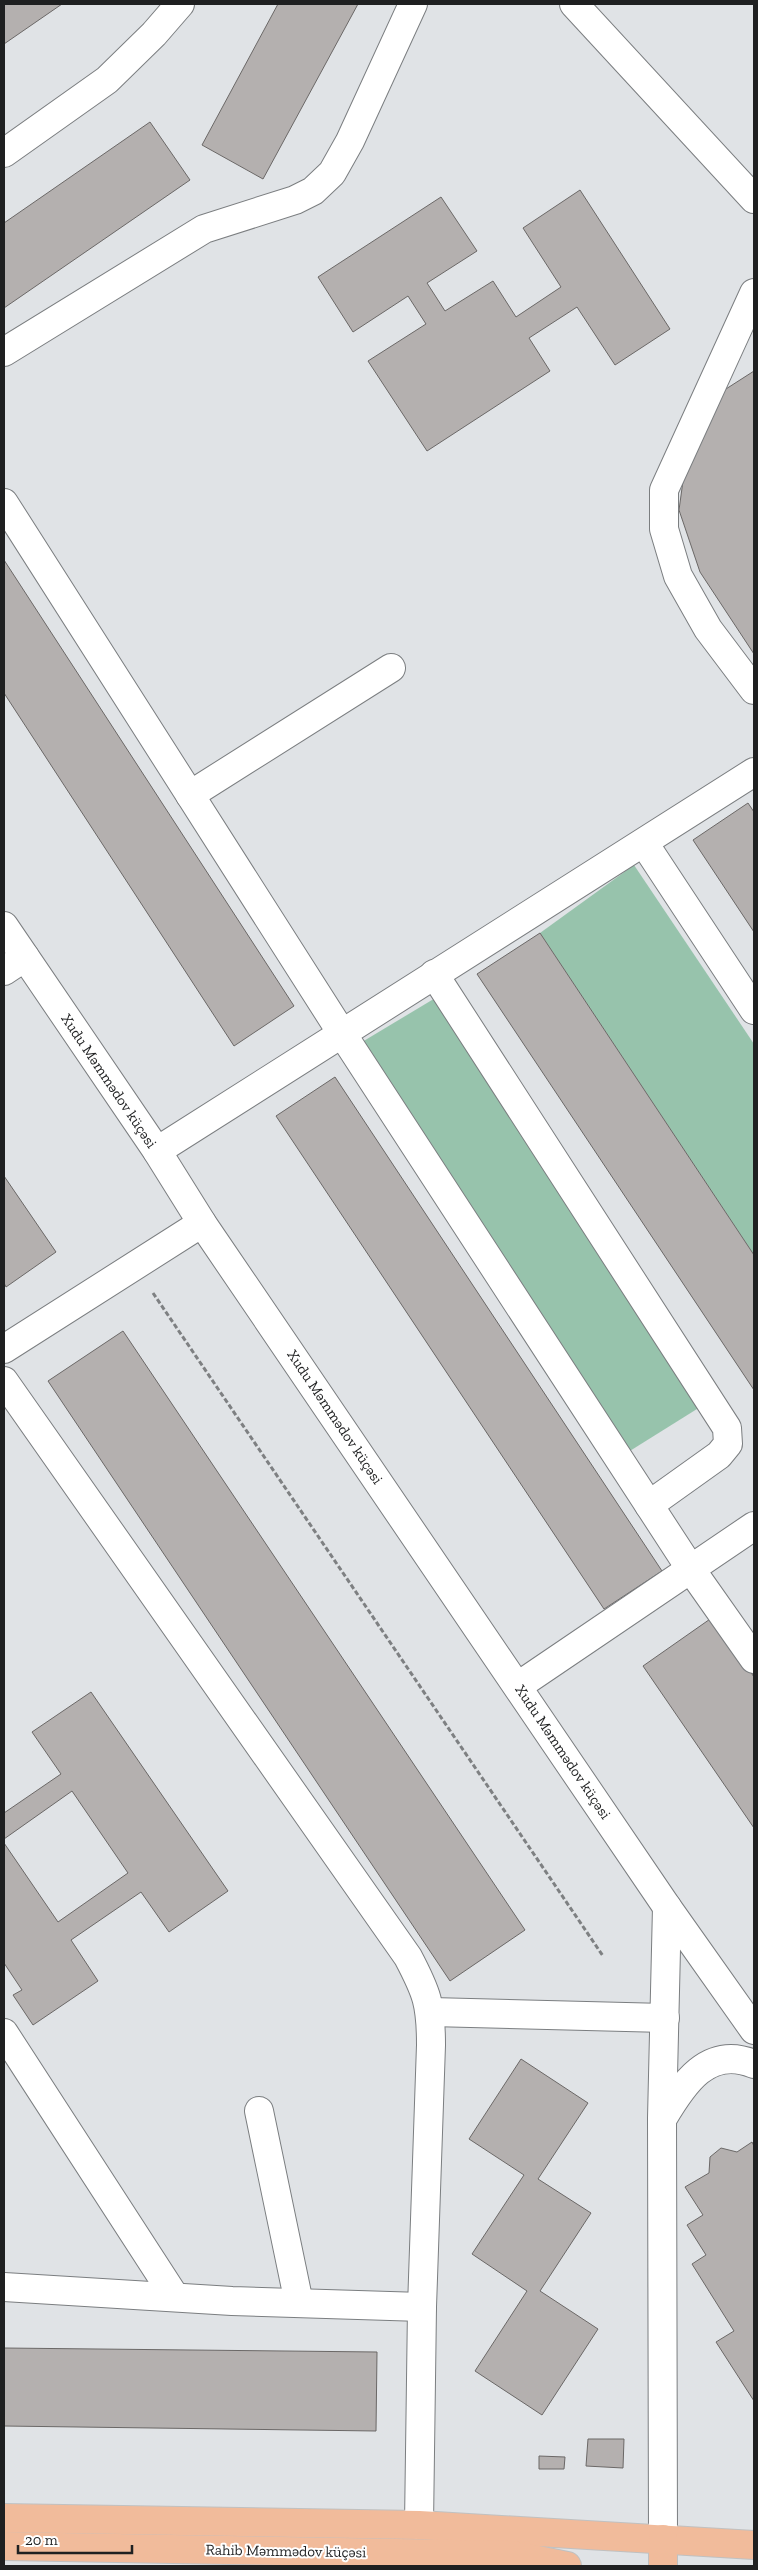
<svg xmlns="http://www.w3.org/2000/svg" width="758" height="2570" font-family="'Zilla Slab',serif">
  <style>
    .green { fill: #97c3ac }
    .building { fill: #b4b0af; stroke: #6b6867 }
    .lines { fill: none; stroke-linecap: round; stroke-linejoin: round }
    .minor-casing { stroke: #7b7e80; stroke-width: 30 }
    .major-casing { stroke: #c0c1c1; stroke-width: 30 }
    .path { stroke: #7e8082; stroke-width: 3; stroke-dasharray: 5 2.5; stroke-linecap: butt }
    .minor { stroke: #fff; stroke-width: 28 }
    .major { stroke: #f1bb9b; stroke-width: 28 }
    .labels { text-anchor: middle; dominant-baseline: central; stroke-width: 4; stroke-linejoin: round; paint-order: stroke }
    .street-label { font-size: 15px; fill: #1f2021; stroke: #fff }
  </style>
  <rect width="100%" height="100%" fill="#e0e3e6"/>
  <g class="green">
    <path d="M634,865l120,179v211l-214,-322z"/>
    <path d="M442,994l263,410 -80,50 -268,-409z"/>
  </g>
  <g class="building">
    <path d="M4,4h58l-58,40z"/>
    <path d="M278,4h80l-95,175 -61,-34z"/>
    <path d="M150,122l40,58 -186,128v-85z"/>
    <path d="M580,190l90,139 -55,36 -38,-58 -48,31 21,33 -123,80 -59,-90 58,-37 -18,-28 -55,36 -35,-55 123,-80 36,54 -50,32 18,28 48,-30 23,36 45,-30 -38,-59z"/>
    <path d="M754,371v283l-54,-82 -21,-62 8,-58 28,-56z"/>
    <path d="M4,560l290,446 -60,40 -230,-353z"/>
    <path d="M748,803l6,9v120l-61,-92z"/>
    <path d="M540,933l214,322v135l-277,-416z"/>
    <path d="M335,1077l327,494 -58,38 -328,-493z"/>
    <path d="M4,1176l52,76 -50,35 -2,-4z"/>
    <path d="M123,1331l402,599 -75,51 -402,-600z"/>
    <path d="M713,1617l41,60v151l-111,-162z"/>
    <path d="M91,1692l137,199 -59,41 -28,-40 -70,48 27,41 -65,44 -20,-30 9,-5 -18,-27v-120l54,79 70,-49 -56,-82 -68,48v-26l57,-39 -29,-42z"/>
    <path d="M521,2059l67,44 -50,76 53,34 -51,78 58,38 -56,86 -67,-44 52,-80 -55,-37 52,-79 -55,-36z"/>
    <path d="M752,2142l2,4v255l-38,-59 18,-11 -42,-67 14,-9 -19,-30 16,-10 -18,-28 24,-14 1,-16 11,-9 16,4z"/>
    <path d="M4,2348l373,4 -1,79 -372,-5z"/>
    <path d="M588,2439h36l-1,29 -37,-2z"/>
    <path d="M539,2456l26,1 -1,12h-25z"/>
  </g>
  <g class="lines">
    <defs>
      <g id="minor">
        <path d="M574,4l180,195"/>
        <path d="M4,153l103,-73 47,-46 26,-30"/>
        <path d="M754,293l-90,197v39l14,47 30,53 46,61"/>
        <path d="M4,352l200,-123 91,-29 18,-9 19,-18 18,-32 63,-137"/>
        <path d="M4,503l339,532 347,533 64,91"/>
        <path d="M190,795l201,-127"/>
        <path d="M644,843l110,167"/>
        <path d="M4,926l153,225 45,72 465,684 87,123"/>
        <path d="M4,971l21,-14"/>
        <path d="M434,974l293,454 1,16 -9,11 -70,50"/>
        <path d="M157,1151l597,-379"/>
        <path d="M4,1349l198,-126"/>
        <path d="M4,1381l404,576c19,36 23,47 23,88l-9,262 -3,218"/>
        <path d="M518,1686l236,-160"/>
        <path d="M431,2012l234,6"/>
        <path d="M4,2033l171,264"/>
        <path d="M259,2111l40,192"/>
        <path d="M663,2118c20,-34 45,-73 91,-54"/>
        <path d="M4,2287l228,14 190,6"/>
        <path d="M663,2539l-1,-421 5,-211"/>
      </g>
      <g id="major">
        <path d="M4,2518l415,7 335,20"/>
        <path d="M663,2539v27"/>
        <path d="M4,2546l509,9 54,11"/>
      </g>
    </defs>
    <use href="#minor" class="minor-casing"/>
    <use href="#major" class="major-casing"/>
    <path class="path" d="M153,1293l450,663"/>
    <use href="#minor" class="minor"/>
    <use href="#major" class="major"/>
  </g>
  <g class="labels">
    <g class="street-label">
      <text transform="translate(109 1081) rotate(56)">Xudu Məmmədov küçəsi</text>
      <text transform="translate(335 1417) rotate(56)">Xudu Məmmədov küçəsi</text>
      <text transform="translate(563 1752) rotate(56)">Xudu Məmmədov küçəsi</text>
      <text transform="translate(286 2551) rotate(1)">Rahib Məmmədov küçəsi</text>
    </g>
  </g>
  <rect width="758" height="2570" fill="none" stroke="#1f2021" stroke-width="10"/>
  <path d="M18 2545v8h114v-8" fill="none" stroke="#1f2021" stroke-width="2.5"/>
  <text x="25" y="2545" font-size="15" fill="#1f2021" stroke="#ffffff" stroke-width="4" paint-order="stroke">20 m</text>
</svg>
